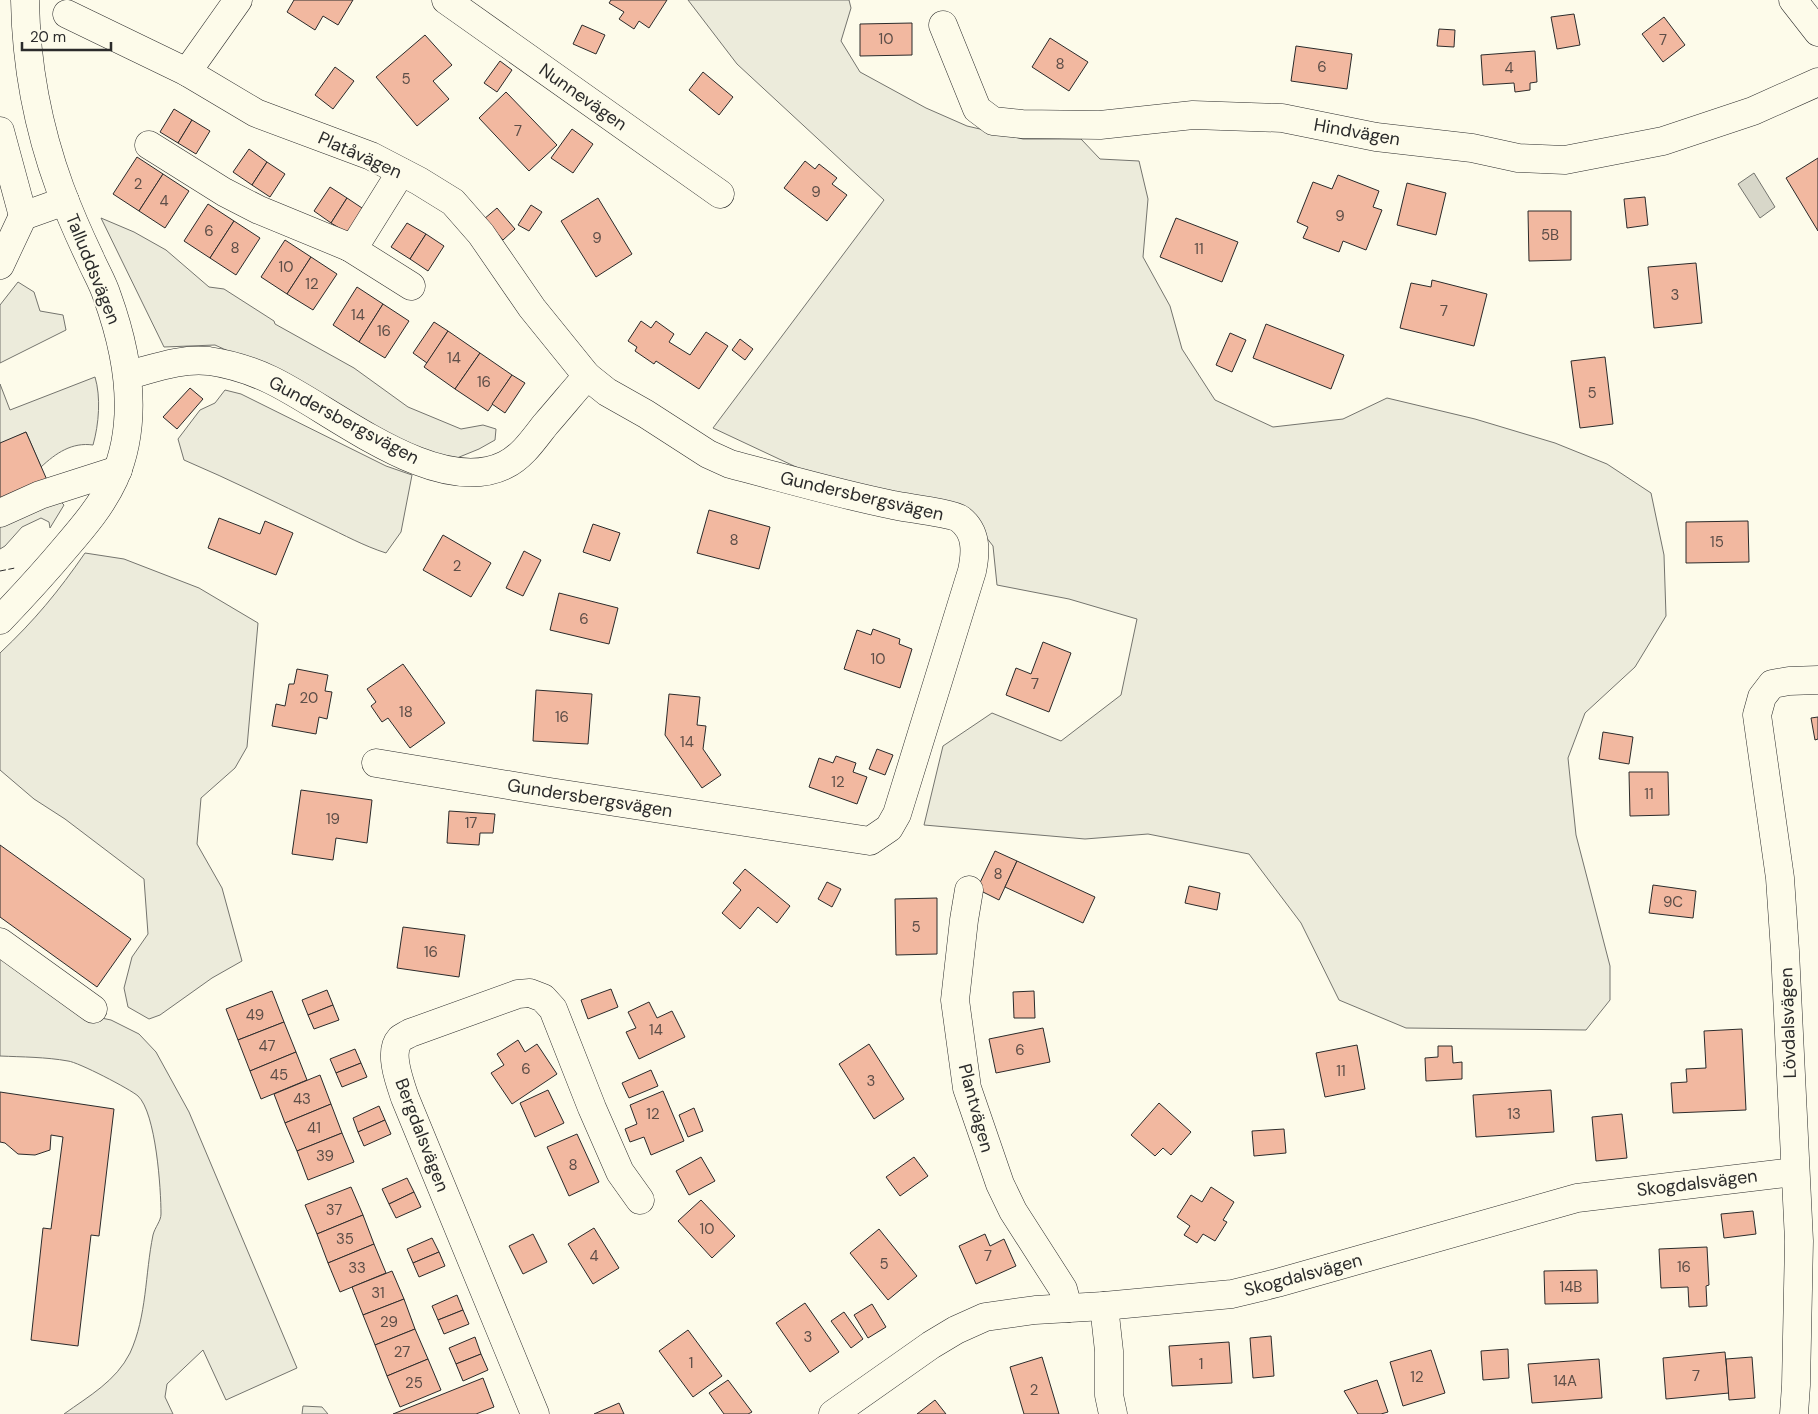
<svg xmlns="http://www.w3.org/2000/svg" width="1818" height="1414" font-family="'DM Sans',sans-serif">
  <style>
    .green { fill: #ecebdb; stroke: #74746e }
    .water { fill: #d8d7c9; stroke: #74746e }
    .building { fill: #f2b8a0; stroke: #2b2b2b }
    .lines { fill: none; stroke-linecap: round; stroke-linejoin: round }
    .minor-casing { stroke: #2b2b2b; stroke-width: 29 }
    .minor { stroke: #fdfbea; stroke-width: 28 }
    .fence { stroke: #2b2b2b; stroke-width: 1; stroke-dasharray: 6 2.5; stroke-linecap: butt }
    .labels { text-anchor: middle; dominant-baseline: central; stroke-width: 4; stroke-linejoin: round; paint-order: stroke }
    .number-label { font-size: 15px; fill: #5d4e48 }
    .street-label { font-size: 18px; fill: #2b2b2b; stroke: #fdfbea }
  </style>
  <rect width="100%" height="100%" fill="#fdfbea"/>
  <g class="green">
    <path d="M688,0h161l2,8 -10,33 19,31 66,36 41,18 56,13h58l19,20 39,2 9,38 -5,58 27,49 12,43 33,51 58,27 70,-8 44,-21 88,21 80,24 52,21 44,29 13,62 2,61 -31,51 -50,46 -17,45 8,77 34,131v34l-24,30 -180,-2 -67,-28 -38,-77 -52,-69 -101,-20 -63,5 -161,-14 19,-79 49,-33 69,28 60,-46 16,-76 -68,-20 -72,-14 -4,-39 -17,-22 -165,-50 -98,-46 171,-228 -147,-136z"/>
    <path d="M101,218l33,14 32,18 43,37 15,2 50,32 1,3 79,44 54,39 53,22 22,-4 13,4 -1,11 -16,9 -27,11 -33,-8 -147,-81 -57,-26 -51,2z"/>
    <path d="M18,282l16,10 6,19 23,4 3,15 -66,33v-58z"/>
    <path d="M95,377c6,20 4,47 -2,68 -21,-3 -37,8 -52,22l-15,-35 -26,12v-60l10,26z"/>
    <path d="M225,390l16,4 145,72 26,9 -11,57 -15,21c-22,-7 -42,-18 -63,-28 -46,-22 -92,-45 -139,-65l-6,-21 22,-29 15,-7z"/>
    <path d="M58,499l6,6 -14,23 -1,-6 -8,-4 -19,9 -17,19 -5,3v-30z"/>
    <path d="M85,553l39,6 75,29 59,35 -11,124 -12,21 -34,30 -4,46 25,44 20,73 -30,17 -52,37 -11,4 -21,-12 -4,-19 8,-31 16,-23 -4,-55 -79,-60 -31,-20 -34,-29v-117c35,-33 58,-61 85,-100z"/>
    <path d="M0,950l92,66 19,4 28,14 17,18 33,60 108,256 -71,32 -23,-50 -36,34 -2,13 8,17h-109c25,-18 52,-33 66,-61 17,-37 15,-79 23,-118 2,-8 8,-14 8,-21 0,-25 -5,-101 -23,-118 -8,-7 -60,-34 -70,-35 -22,-4 -46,-4 -68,-5z"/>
    <path d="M303,1406l19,1 6,7h-26z"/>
  </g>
  <path class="water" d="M1754,173l21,34 -15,11 -22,-34z"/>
  <g class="building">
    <path d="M294,0h59l-15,25 -15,-9 -8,14 -28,-18z"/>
    <path d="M611,0h56l-18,28 -10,-7 -5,8 -15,-10 5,-7 -15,-9z"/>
    <path d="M1574,14l6,31 -23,4 -6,-32z"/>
    <path d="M1664,17l21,28 -22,17 -21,-28z"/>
    <path d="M912,23v32l-52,1v-32z"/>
    <path d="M582,25l23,10 -9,19 -23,-10z"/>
    <path d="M1439,29l16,1 -1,17 -17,-1z"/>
    <path d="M425,35l27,30 -19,16 16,18 -32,27 -41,-49z"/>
    <path d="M1050,38l38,24 -19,29 -37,-24z"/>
    <path d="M1296,46l56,8 -5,35 -56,-8z"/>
    <path d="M1535,51l2,31 -7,1v7l-15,2 -1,-9 -31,2 -2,-30z"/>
    <path d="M500,61l12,9 -15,22 -13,-9z"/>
    <path d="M335,67l19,14 -21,28 -18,-14z"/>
    <path d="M703,72l30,25 -14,18 -30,-25z"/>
    <path d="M506,92l51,53 -28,26 -50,-53z"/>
    <path d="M174,109l18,11 -14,23 -18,-11z"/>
    <path d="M192,120l18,11 -14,23 -18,-11z"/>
    <path d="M572,129l21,15 -20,29 -22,-15z"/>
    <path d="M249,149l18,13 -15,23 -19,-13z"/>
    <path d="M137,157l26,17 -24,37 -26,-17z"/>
    <path d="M1818,158v73l-32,-53z"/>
    <path d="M805,161l10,8 4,-5 18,14 -5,6 15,11 -20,26 -43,-33z"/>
    <path d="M267,162l18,12 -15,23 -18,-12z"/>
    <path d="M163,174l26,17 -24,37 -26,-17z"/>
    <path d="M1338,175l41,16 -6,16 9,3 -16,40 -23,-9 -4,11 -36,-14 5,-11 -11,-5 16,-40 19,7z"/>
    <path d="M1407,183l39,10 -10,42 -39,-10z"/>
    <path d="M330,187l17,11 -16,25 -17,-12z"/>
    <path d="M1645,197l3,28 -21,3 -3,-29z"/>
    <path d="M347,198l18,12 -16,24 -18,-11z"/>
    <path d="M598,198l34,56 -36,23 -35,-56z"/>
    <path d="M208,204l26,17 -24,37 -26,-17z"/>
    <path d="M531,205l11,7 -13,19 -11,-6z"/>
    <path d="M497,208l18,21 -12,11 -19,-21z"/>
    <path d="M1528,211h43v49l-42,1z"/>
    <path d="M1176,218l62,24 -16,40 -62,-25z"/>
    <path d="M234,221l26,17 -24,37 -26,-17z"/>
    <path d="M407,223l19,11 -16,25 -19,-12z"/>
    <path d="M426,234l18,12 -16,25 -18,-12z"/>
    <path d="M285,240l26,17 -24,37 -26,-17z"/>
    <path d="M311,257l26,17 -24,36 -26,-16z"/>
    <path d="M1696,263l6,60 -48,5 -6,-61z"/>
    <path d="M1432,280l55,14 -13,52 -74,-18 11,-45 20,4z"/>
    <path d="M357,287l26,17 -24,38 -26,-17z"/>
    <path d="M383,304l26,17 -24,37 -26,-16z"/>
    <path d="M641,321l10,7 5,-7 18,13 -5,8 21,13 16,-23 22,14 -29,43 -43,-28 -2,3 -19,-13 2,-4 -9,-6z"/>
    <path d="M434,322l14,9 -21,32 -14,-10z"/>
    <path d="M1266,324l78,31 -13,34 -78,-31z"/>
    <path d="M448,331l32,22 -25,36 -31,-22z"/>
    <path d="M1230,333l16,7 -14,32 -16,-7z"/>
    <path d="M740,339l13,10 -8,11 -13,-10z"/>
    <path d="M480,353l32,22 -24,36 -33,-22z"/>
    <path d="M1605,357l8,67 -33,4 -9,-67z"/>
    <path d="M512,375l13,8 -20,30 -13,-9z"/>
    <path d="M190,388l13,11 -26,30 -14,-12z"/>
    <path d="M26,432l21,48 -47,21v-58z"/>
    <path d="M709,510l61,17 -11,42 -62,-16z"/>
    <path d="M219,518l41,16 5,-13 28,12 -17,42 -68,-27z"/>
    <path d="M1748,521l1,41 -63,1v-41z"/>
    <path d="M593,524l27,9 -10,28 -27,-9z"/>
    <path d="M443,535l48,28 -20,34 -48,-27z"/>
    <path d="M524,551l17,9 -18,36 -17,-8z"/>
    <path d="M559,593l59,15 -9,36 -59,-14z"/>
    <path d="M873,629l27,10 -1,5 13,5 -12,39 -56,-19 13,-39 14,5z"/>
    <path d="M1043,642l28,11 -22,59 -43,-17 10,-27 15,6z"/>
    <path d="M403,664l42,59 -35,25 -22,-30 -6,4 -11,-16 5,-4 -9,-13z"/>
    <path d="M297,669l31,6 -3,16 7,1 -5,27 -8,-2 -3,17 -44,-8 4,-22 9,2 4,-22h5z"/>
    <path d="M536,690l56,4 -4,50 -55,-3z"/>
    <path d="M669,694l31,3 -3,28 9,1 -3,23 18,26 -19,13 -37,-53z"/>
    <path d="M1818,717v22l-3,1 -4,-22z"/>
    <path d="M1603,732l30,5 -4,27 -30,-5z"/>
    <path d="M877,749l16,6 -8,20 -16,-6z"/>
    <path d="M836,756l20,7 -3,9 14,5 -10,27 -48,-17 10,-29 14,5z"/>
    <path d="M1629,772h39l1,43 -39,1z"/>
    <path d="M301,790l71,10 -5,43 -31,-5 -3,22 -41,-6z"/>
    <path d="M449,811l46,3 -2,19h-13l-1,12 -32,-2z"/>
    <path d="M0,845l131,94 -34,48 -97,-70z"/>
    <path d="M995,851l22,10 -18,39 -22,-11z"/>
    <path d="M1017,861l78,36 -12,26 -78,-36z"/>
    <path d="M745,869l45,37 -13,17 -19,-16 -18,22 -18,-16 19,-23 -8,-7z"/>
    <path d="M827,882l14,7 -9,18 -14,-8z"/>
    <path d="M1653,885l43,6 -3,27 -44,-5z"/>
    <path d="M1189,886l31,7 -3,17 -32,-7z"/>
    <path d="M937,898v56l-41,1 -1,-56z"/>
    <path d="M403,927l62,8 -6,42 -62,-9z"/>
    <path d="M611,989l7,18 -30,12 -7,-19z"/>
    <path d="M327,990l6,15 -25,10 -6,-15z"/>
    <path d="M272,991l12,31 -46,18 -12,-31z"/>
    <path d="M1034,991l1,27h-21l-1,-26z"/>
    <path d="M649,1002l8,16 15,-7 13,26 -46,22 -13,-27 10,-4 -8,-16z"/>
    <path d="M333,1005l6,15 -25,9 -6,-14z"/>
    <path d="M284,1022l12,30 -46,19 -12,-31z"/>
    <path d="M1043,1028l7,34 -54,11 -7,-34z"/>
    <path d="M1742,1029l4,81 -73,3 -2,-30 16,-1 -1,-13 20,-1 -2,-37z"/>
    <path d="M518,1040l7,12 12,-8 20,30 -45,30 -21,-31 13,-8 -7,-11z"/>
    <path d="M869,1044l35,55 -30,20 -35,-55z"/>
    <path d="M1357,1045l8,44 -40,8 -9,-44z"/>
    <path d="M1438,1046h14l1,17 9,-1v17l-36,2 -1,-23 13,-1z"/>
    <path d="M355,1049l6,14 -25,10 -6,-14z"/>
    <path d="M296,1052l11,28 -46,19 -11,-28z"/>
    <path d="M361,1063l6,14 -25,10 -6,-14z"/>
    <path d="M651,1070l7,16 -29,12 -7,-15z"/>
    <path d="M320,1075l11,29 -46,19 -11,-29z"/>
    <path d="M548,1090l16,33 -29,14 -15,-34z"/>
    <path d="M1551,1090l3,42 -78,5 -3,-42z"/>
    <path d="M663,1091l21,50 -33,14 -7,-18 -14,5 -5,-13 12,-5 -7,-19z"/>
    <path d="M0,1092l114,17 -15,127 -8,-1 -13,111 -47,-6 12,-112 8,1 12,-92 -12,-2 -1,15 -15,5 -17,-1 -13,-11 -5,-1z"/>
    <path d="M1159,1103l32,29 -20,23 -8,-7 -8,8 -24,-21z"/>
    <path d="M331,1104l11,29 -45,18 -12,-28z"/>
    <path d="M379,1106l6,14 -27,12 -5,-14z"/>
    <path d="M694,1108l9,23 -15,6 -9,-22z"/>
    <path d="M1622,1114l5,44 -31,3 -4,-44z"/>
    <path d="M385,1120l6,14 -27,12 -6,-14z"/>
    <path d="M1284,1129l2,24 -32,3 -2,-25z"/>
    <path d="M342,1133l12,29 -46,18 -11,-29z"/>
    <path d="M577,1134l22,48 -30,14 -22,-49z"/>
    <path d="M701,1157l14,24 -26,14 -13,-24z"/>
    <path d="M914,1157l14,19 -28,20 -14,-19z"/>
    <path d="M407,1178l7,14 -25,12 -7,-15z"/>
    <path d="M351,1187l12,28 -46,19 -12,-29z"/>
    <path d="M1211,1187l23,15 -11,18 4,2 -12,19 -12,-7 -6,9 -13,-8 6,-9 -13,-9 14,-22 11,7z"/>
    <path d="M414,1192l7,15 -25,11 -7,-14z"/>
    <path d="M701,1200l34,36 -23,22 -34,-37z"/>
    <path d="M1753,1211l3,23 -32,4 -3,-24z"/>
    <path d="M363,1215l11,29 -46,19 -11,-29z"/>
    <path d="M594,1228l25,40 -26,16 -25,-40z"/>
    <path d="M879,1229l38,47 -29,24 -38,-47z"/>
    <path d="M533,1234l14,28 -24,12 -14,-28z"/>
    <path d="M985,1234l5,12 14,-7 12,27 -40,18 -17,-38z"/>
    <path d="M432,1238l7,14 -26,11 -6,-14z"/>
    <path d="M374,1244l12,29 -46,19 -12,-29z"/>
    <path d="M1707,1247l2,38 -3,1 1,20 -18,1 -1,-20 -27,1 -2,-39z"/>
    <path d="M439,1252l6,14 -26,11 -6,-14z"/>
    <path d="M1597,1270l1,33 -53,1 -1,-33z"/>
    <path d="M392,1271l12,28 -41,16 -11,-28z"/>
    <path d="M457,1295l6,15 -25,10 -6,-14z"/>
    <path d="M404,1299l11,30 -40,16 -12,-30z"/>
    <path d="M805,1303l34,49 -29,20 -34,-49z"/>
    <path d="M872,1304l14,23 -18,11 -14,-23z"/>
    <path d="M463,1310l6,14 -25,10 -6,-14z"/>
    <path d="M844,1312l19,27 -12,9 -20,-27z"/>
    <path d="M415,1329l13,30 -41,17 -12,-31z"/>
    <path d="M688,1330l34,46 -29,21 -34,-46z"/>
    <path d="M1271,1336l3,40 -21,2 -3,-40z"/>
    <path d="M475,1337l6,17 -25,10 -7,-16z"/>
    <path d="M1229,1342l3,41 -60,3 -3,-40z"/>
    <path d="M1508,1349l1,29 -26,2 -2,-29z"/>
    <path d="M1431,1350l14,43 -42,13 -13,-44z"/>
    <path d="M1725,1352l4,41 -63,6 -3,-41z"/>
    <path d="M481,1354l7,16 -25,11 -7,-17z"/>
    <path d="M1042,1357l17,57h-35l-14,-47z"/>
    <path d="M1752,1357l3,41 -26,2 -3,-41z"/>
    <path d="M428,1359l13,31 -41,17 -13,-31z"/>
    <path d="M1599,1359l3,39 -70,5 -4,-39z"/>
    <path d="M483,1378l11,29 -18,7h-83z"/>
    <path d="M728,1380l24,32 -4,2h-24l-15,-21z"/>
    <path d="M1377,1380l11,32 -7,2h-23l-14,-23z"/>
    <path d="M935,1400l11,14h-29z"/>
    <path d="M619,1403l5,11h-30z"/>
  </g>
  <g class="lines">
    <defs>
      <g id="minor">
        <path d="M446,0l274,194"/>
        <path d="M1793,0l25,32"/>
        <path d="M67,14l120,58 69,41 115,43 48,25 34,21 28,32 51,74 55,68"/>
        <path d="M943,25l34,84 16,12 29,3 78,1 93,-10 89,3 94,19 96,11 46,10 47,2 98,-19 90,-30 65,-29"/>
        <path d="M187,72l51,-72"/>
        <path d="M0,131l23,85"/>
        <path d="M149,145l75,47 35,18 90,37 9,-6 43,-69"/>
        <path d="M349,247l62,39"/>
        <path d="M0,265l23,-49 42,-15"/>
        <path d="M128,375c27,-7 53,-17 81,-14 21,3 43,10 62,19 61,29 165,119 234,85 17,-8 29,-26 40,-40 14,-16 28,-33 42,-49l20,16 39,22 62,40 22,10c54,14 108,30 163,41 13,3 59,8 67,14 17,13 16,33 12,52l-75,243 -8,14 -19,13 -320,-49 -174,-29"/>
        <path d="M0,513l40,-18 78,-25"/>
        <path d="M0,620c23,-24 45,-48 66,-73 18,-21 36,-42 48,-68 26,-59 14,-125 -7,-183 -4,-13 -12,-26 -17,-38 -11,-23 -21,-46 -30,-70 -22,-60 -34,-124 -35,-188"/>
        <path d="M969,890l-5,30 -9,80 12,88 33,96 13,27 50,78 5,19"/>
        <path d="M0,942l93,67"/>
        <path d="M1104,1306l5,45v44l4,19"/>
        <path d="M535,1414l-130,-316c-5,-15 -17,-46 -5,-59 2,-2 7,-4 10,-6l108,-39 12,-1 13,5 10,11 39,99 28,64 20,28"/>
        <path d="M833,1414l98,-69 25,-15 29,-13 50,-7 69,-4 128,-12 45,-11 300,-85 217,-26"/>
        <path d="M1794,1414l2,-29 3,-144 -14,-290 -5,-73 -23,-163 5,-18 10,-13 17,-3 29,-1"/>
      </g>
    </defs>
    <use href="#minor" class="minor-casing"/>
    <use href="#minor" class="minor"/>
    <path class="fence" d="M0,571l15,-3"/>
  </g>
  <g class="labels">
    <g class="number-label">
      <text x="886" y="39">10</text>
      <text x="1663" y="40">7</text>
      <text x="1060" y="64">8</text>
      <text x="1322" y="67">6</text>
      <text x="1509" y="68">4</text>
      <text x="406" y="79">5</text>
      <text x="518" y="131">7</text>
      <text x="138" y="184">2</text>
      <text x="816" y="192">9</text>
      <text x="164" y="201">4</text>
      <text x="1340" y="216">9</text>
      <text x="209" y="231">6</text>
      <text x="1550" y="235">5B</text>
      <text x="597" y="238">9</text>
      <text x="235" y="248">8</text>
      <text x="1199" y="249">11</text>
      <text x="286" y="267">10</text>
      <text x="312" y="284">12</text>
      <text x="1675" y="295">3</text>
      <text x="1444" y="311">7</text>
      <text x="358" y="315">14</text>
      <text x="384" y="331">16</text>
      <text x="454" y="358">14</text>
      <text x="484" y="382">16</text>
      <text x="1592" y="393">5</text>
      <text x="734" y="540">8</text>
      <text x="1717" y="542">15</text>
      <text x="457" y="566">2</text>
      <text x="584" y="619">6</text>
      <text x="878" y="659">10</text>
      <text x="1035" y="684">7</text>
      <text x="309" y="698">20</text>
      <text x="406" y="712">18</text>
      <text x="562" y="717">16</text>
      <text x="687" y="742">14</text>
      <text x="838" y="782">12</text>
      <text x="1649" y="794">11</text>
      <text x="333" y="819">19</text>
      <text x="471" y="823">17</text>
      <text x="998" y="874">8</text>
      <text x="1673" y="902">9C</text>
      <text x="916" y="927">5</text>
      <text x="431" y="952">16</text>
      <text x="255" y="1015">49</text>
      <text x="656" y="1030">14</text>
      <text x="267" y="1046">47</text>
      <text x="1020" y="1050">6</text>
      <text x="526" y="1069">6</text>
      <text x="1341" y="1071">11</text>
      <text x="279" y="1075">45</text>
      <text x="871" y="1081">3</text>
      <text x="302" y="1099">43</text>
      <text x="653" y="1114">12</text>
      <text x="1514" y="1114">13</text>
      <text x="314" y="1128">41</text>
      <text x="325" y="1156">39</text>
      <text x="573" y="1165">8</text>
      <text x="334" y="1210">37</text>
      <text x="707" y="1229">10</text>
      <text x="345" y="1239">35</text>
      <text x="594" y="1256">4</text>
      <text x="988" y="1256">7</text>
      <text x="884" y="1264">5</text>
      <text x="1684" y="1267">16</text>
      <text x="357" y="1268">33</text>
      <text x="1571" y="1287">14B</text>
      <text x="378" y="1293">31</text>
      <text x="389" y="1322">29</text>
      <text x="808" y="1337">3</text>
      <text x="402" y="1352">27</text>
      <text x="691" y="1363">1</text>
      <text x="1201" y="1364">1</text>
      <text x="1696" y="1376">7</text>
      <text x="1417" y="1377">12</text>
      <text x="1565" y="1381">14A</text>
      <text x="414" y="1383">25</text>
      <text x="1034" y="1390">2</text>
    </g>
    <g class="street-label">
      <text transform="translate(583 97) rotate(35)">Nunnevägen</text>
      <text transform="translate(1357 132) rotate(10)">Hindvägen</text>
      <text transform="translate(360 155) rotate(24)">Platåvägen</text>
      <text transform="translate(93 269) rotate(68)">Talluddsvägen</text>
      <text transform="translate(344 420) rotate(28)">Gundersbergsvägen</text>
      <text transform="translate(862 496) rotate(13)">Gundersbergsvägen</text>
      <text transform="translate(590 798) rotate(9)">Gundersbergsvägen</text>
      <text transform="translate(1788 1023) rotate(-92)">Lövdalsvägen</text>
      <text transform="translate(976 1108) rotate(75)">Plantvägen</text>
      <text transform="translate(422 1135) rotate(69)">Bergdalsvägen</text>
      <text transform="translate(1697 1183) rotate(-7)">Skogdalsvägen</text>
      <text transform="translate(1303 1275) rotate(-15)">Skogdalsvägen</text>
    </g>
  </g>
  <path d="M22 42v8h89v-8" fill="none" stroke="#2b2b2b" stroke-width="2.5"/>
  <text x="30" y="42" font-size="15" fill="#2b2b2b" stroke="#fdfbea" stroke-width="4" paint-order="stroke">20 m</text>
</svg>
